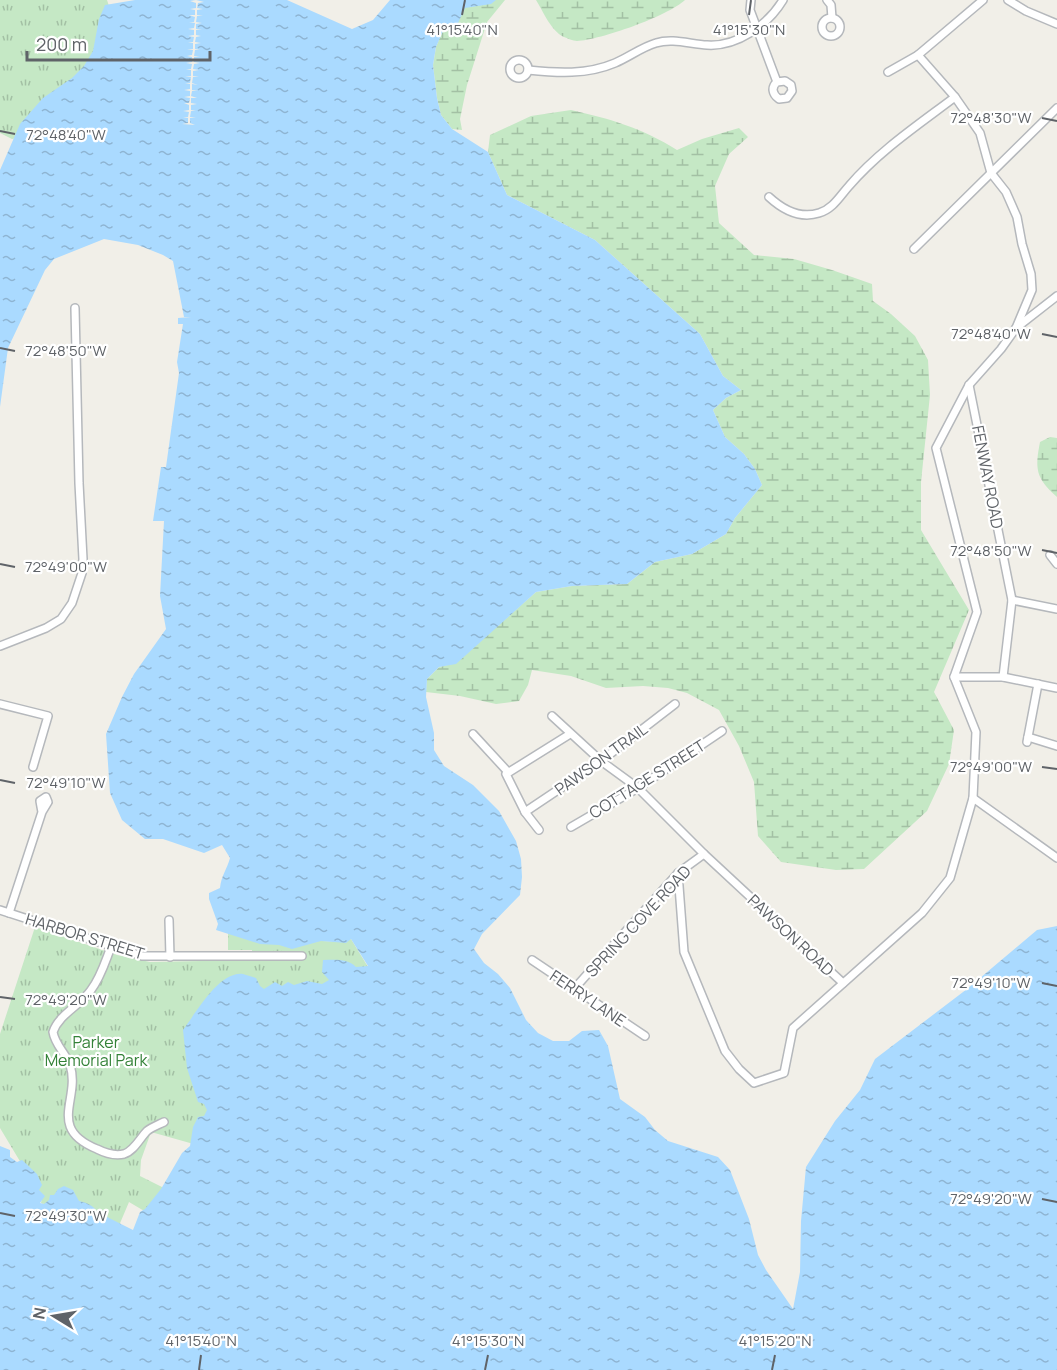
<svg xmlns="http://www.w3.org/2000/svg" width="1057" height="1370" font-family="Manrope,sans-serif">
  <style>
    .wetland { fill: url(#wetland-marsh) }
    .park { fill: url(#park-tufts) }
    .water { fill: url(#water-ripples) }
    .pier { fill: #f1efe8 }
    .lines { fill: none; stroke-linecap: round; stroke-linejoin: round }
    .minor-casing { stroke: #b5b8bc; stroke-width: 10 }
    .minor { stroke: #fff; stroke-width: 7 }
    .ticks { fill: none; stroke: #5f6368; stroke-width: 2 }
    .labels { text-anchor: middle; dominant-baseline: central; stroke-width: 4.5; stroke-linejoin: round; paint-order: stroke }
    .street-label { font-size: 16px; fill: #5f6368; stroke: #fff }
    .park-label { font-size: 16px; fill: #348238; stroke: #fff }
    .ticks-label { font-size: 15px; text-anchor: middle; fill: #5f6368; stroke: #fff; stroke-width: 4.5; stroke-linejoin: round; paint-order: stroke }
  </style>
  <defs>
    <pattern id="wetland-marsh" width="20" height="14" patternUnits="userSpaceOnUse" patternTransform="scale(1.5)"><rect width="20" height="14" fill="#c5e8c5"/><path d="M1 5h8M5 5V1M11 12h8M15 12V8" fill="none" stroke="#a3c0a4"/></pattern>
    <pattern id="park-tufts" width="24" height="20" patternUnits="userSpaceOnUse" patternTransform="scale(1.5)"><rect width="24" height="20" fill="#c5e8c5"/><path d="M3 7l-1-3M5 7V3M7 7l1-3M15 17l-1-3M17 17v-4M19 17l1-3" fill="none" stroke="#a3c0a4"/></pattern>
    <pattern id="water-ripples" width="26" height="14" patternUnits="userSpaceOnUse" patternTransform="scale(1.5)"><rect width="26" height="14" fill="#aadaff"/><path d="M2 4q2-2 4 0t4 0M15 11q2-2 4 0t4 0" fill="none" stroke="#8eb4d2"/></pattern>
  </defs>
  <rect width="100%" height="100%" fill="#f1efe8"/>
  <g class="wetland">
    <path d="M455,0h50l-18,22 -20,63 -7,34 2,11 -10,-1 -11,-14 -4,-17 -4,-33 3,-18z"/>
    <path d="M536,0h149c-17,16 -85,40 -108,41 -4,0 -10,-3 -13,-4 -13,-6 -21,-26 -28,-37z"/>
    <path d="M571,110c40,9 71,18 106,40l25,-11 37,-11 9,9 -19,17 -14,32 4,37 35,32 40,4 38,11 40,14 1,17 18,13 24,22 13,24 2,35 -9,87v48l48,80 -35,82 20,38 -5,34 -22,47 -63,58 -28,1 -55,-8 -23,-26 -4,-54 -15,-36 -20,-36 -32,-17 -19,-5 -25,-2 -37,2 -35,-12 -39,-6 -4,15 -9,16 -23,3 -36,-8 -34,-4 1,-13 12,-12 17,-4 80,-71 36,-6 55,-2 28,-22 37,-8 34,-20 9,-16 27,-33 -7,-16 -11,-15 -19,-17 -12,-27 13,-12 15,-8 -18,-14 -23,-42 -105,-94 -88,-45 -19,-43 2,-17 41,-19z"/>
    <path d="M1050,437l7,1v59c-22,-19 -22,-29 -17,-55z"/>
  </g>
  <g class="park">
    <path d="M0,0h107l2,6 -7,54 -78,77 -12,2 -12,-6z"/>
    <path d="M228,926c22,4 109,22 123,13l17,28 -36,14 -123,125 -12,39 -46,-13 -10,28 -1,16 28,14 -17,25 -22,-13 -11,26 -77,-25 1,-5 -42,-70v-94l35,-107 82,28 33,7 102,-2v-10h-24z"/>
  </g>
  <path class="water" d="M135,0h152l65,29 21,-9 17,-20h106l-5,4 -26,4 -7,15 -15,8 -7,16 -3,18 4,33 4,17 11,14 36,23 19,43 88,45 105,94 23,42 18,14 -15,8 -13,12 12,27 19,17 11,15 7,16 -27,33 -9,16 -34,20 -37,8 -28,22 -55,2 -36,6 -80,72 -17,3 -12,12 -1,18 8,36v17l10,16 29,19 26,26 17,30 5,18 1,18 -2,18 -38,39 -8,15 10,14 14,11 12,14 16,32 12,13 15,8h16l13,-10 17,-1 9,16 12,53 25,18 10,13 13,11 50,16 12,13 19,49 9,36 8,15 27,39 7,-37 1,-51 5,-54 29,-46 25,-31 15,-31 92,-70 70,-59 20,-4v444h-1057v-224l10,4v7l7,5 5,-2 15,14 5,11 -3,5 6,6 -5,7 4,1 5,-4 1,-5h4l4,-6 6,-3 9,4 6,11c8,2 14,4 18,11l36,18 7,-18 5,-3 16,-20 21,-36 8,-7 3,-19 5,-10 6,-1 3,-6 -3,-6 -6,-2 -11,-34 -4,-38c13,-17 36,-59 60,-56 4,1 9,3 13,4l4,8 4,3 11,-7 7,4 6,-4 6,3 13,-4 15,3 7,-4 -7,-8 1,-12c12,0 24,-2 33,7l12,-1 -17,-27 -5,4 -25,-2 -29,8 -13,-4 -19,-1 -44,-14 2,-6 -9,-25v-6l11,-5c1,-12 7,-19 10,-30l-8,-13 -18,8 -41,-14h-18l-23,-19 -12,-27 -4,-59 16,-37 12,-23 32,-45 -6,-33 4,-75h-11l8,-54h5l13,-94 -2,-11 6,-38h-5v-6l13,-1h-7l-11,-56 -10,-6 -25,-10 -34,-6 -50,20 -9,11 -37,78 -8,59v-237l20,-46 23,-26 29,-20 12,-12 9,-15 6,-32 6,-14z"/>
  <path class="pier" d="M196,0l8,2 -6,1 -1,5 6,1 -6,1v5l6,1h-6l-1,6 6,1 -6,1v5h6l-6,1v5l5,1 -5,1 -1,5 6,1 -6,1v5l5,1h-5l-1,6 6,1h-6v5l6,1 -6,1 -1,5 6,1 -6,1v5l6,1h-6l-1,6 6,2 -6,-1v6h6l-6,1 -1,5 6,2h-6v5l6,1 -6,1v5l5,1h-5l-1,6 6,1h-6v5l5,2 -13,-1 6,-1v-5h-5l5,-1 1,-5 -6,-1 6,-1v-5l-5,-2h5l1,-5 -6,-1 6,-1v-5l-6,-1 6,-1v-5h-5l5,-1 1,-6h-6l6,-1v-6h-5l5,-1 1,-5 -6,-1 6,-1v-5l-5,-1 5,-1 1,-5h-6l6,-1v-6h-5l5,-1 1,-5 -6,-1 6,-1v-5l-6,-1 6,-1 1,-5 -6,-1h5l1,-5 -6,-2h6v-5l-5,-1 6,-1v-5l-6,-2z"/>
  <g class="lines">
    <defs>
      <g id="minor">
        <path d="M751,0l-1,10 27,72c-6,5 -5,12 2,17l8,-1 5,-7 -1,-6 -6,-4 -8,1"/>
        <path d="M827,0l4,5 1,13"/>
        <path d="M1008,0l18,11 31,13"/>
        <circle cx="831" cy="27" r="9"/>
        <path d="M918,55l37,42 25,36 11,40 15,19 11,25 5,27 9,30 1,16 -16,38"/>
        <circle cx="519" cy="69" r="9"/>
        <path d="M528,70c29,3 59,5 87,-7 14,-6 27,-16 41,-20 16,-5 34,1 51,2 30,2 61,-20 76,-45"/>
        <path d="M888,72l30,-17 65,-55"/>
        <path d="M769,197c13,12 31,22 50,16 14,-4 21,-17 30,-27 30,-35 69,-61 106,-89"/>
        <path d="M914,249l143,-141"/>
        <path d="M969,385l43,215 -9,77"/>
        <path d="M1050,555l7,9"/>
        <path d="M1012,600l45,9"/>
        <path d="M0,646l46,-18 15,-9 11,-16 10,-30 1,-14 -4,-76 -4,-175"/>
        <path d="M954,677h49l54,11"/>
        <path d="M0,704l48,12 -15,51"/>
        <path d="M552,716l49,45 37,27 66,66 139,129"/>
        <path d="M473,734l35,38"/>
        <path d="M1028,737l29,9"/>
        <path d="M1027,742l11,-58"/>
        <path d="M973,798l84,60"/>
        <path d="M525,812l76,-51 74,-57"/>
        <path d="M571,827l67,-39 84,-57"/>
        <path d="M539,830l-14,-18 -19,-38 64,-40"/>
        <path d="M678,873l6,79 41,99 14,18 15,14 30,-10 9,-45 129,-115 28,-35 23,-80 3,-66 -22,-55 23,-65 -41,-164 33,-63 32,-36 15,-21 41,-32"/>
        <path d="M0,910l142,46h160"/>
        <path d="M9,913l33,-101 6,-10 -2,-5 -6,4 2,11"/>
        <path d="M169,920l1,37"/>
        <path d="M111,947c-6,15 -10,30 -20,43 -10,15 -32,24 -38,42 2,13 12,20 17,33 11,34 -24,63 27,84 8,4 18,7 27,5 10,-3 16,-16 23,-23 5,-4 11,-6 17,-9"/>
        <path d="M532,960l113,76"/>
        <path d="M574,989l104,-116 26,-19"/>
      </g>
    </defs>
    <use href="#minor" class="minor-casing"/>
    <use href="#minor" class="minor"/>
  </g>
  <path class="ticks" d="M462,15l3,-15M749,15l2,-15M1042,118l15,3M0,131l15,3M1042,334l15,3M0,348l15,3M1042,550l15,3M0,564l15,3M1042,767l15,2M0,780l15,3M1042,983l15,3M0,997l15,2M1042,1199l15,3M0,1213l15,3M199,1370l2,-15M485,1370l3,-15M772,1370l3,-15"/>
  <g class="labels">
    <g class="street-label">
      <text transform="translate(988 477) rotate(79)">FENWAY ROAD</text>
      <text transform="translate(601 759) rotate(-36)">PAWSON TRAIL</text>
      <text transform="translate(647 779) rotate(-32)">COTTAGE STREET</text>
      <text transform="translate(638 921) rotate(-47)">SPRING COVE ROAD</text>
      <text transform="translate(791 935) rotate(43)">PAWSON ROAD</text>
      <text transform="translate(85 936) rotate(17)">HARBOR STREET</text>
      <text transform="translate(588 998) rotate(34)">FERRY LANE</text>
    </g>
    <g class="park-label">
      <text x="96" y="1042">Parker<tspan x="96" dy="18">Memorial Park</tspan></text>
    </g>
  </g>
  <g class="ticks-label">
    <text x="462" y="35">41°15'40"N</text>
    <text x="749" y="35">41°15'30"N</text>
    <text x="991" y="123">72°48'30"W</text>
    <text x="66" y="140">72°48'40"W</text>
    <text x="991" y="339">72°48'40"W</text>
    <text x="66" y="356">72°48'50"W</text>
    <text x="991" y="556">72°48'50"W</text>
    <text x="66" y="572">72°49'00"W</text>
    <text x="991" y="772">72°49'00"W</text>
    <text x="66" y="788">72°49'10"W</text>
    <text x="991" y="988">72°49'10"W</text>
    <text x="66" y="1005">72°49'20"W</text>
    <text x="991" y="1204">72°49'20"W</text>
    <text x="66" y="1221">72°49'30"W</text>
    <text x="201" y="1346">41°15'40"N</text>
    <text x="488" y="1346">41°15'30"N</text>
    <text x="775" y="1346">41°15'20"N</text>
  </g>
  <g transform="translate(54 1316) rotate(281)" stroke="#ffffff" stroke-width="4.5" paint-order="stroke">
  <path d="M0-4.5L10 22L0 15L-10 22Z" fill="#5f6368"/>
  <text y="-9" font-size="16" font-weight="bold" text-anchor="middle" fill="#5f6368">N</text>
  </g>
  <path d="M27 51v9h183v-9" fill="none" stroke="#5f6368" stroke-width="3"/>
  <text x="36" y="51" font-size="18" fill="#5f6368" stroke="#ffffff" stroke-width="4.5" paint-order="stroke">200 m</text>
</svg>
